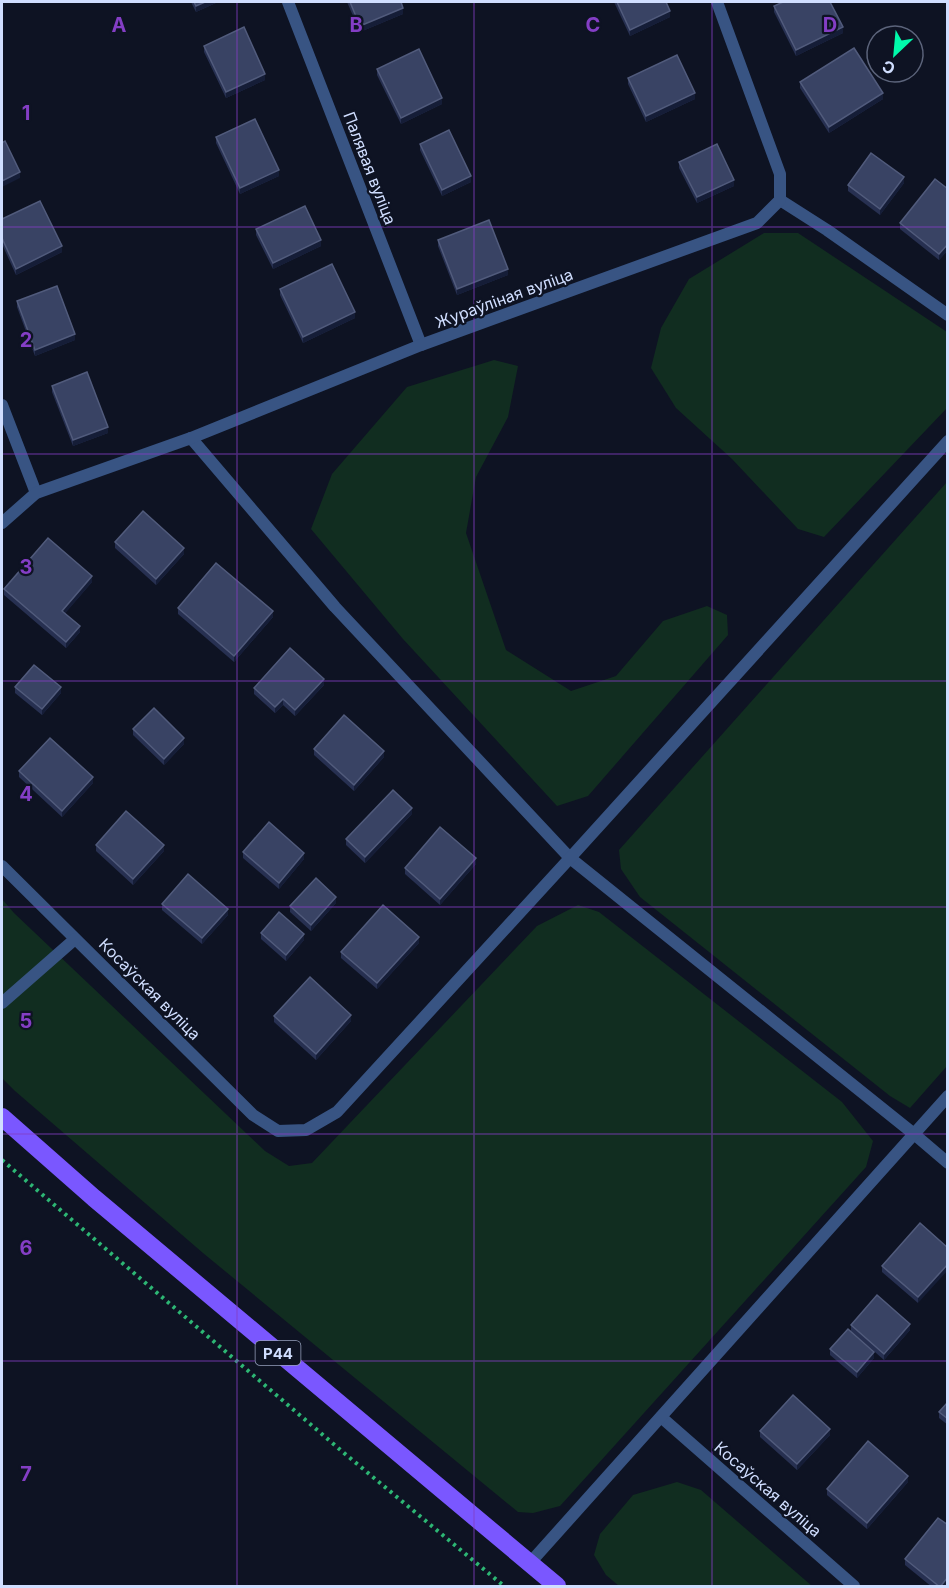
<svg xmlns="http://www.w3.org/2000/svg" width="949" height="1588" font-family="Inter,sans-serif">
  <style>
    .green { fill: #112d20 }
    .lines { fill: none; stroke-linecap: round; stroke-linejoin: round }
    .path { stroke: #2db674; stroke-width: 4; stroke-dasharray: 3 4.5; stroke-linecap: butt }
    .street { stroke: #385483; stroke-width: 12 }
    .primary { stroke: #7a57ff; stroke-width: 18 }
    .wall { fill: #273051 }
    .shaded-wall { fill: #151d37 }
    .building { fill: #394364; stroke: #515b7c; stroke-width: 1.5 }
    .grid { fill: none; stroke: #843ec5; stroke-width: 1.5; stroke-opacity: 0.55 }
    .labels { text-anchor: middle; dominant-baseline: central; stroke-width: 4.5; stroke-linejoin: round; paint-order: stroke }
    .shield { fill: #0e1323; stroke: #96a1bd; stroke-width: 1.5 }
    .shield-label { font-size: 15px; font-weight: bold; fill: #d0deff }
    .street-label { font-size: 16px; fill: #d0deff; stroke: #0e1323 }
    .grid-label { font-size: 20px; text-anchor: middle; font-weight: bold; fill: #843ec5; stroke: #0e1323; stroke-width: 4.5; stroke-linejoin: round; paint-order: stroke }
  </style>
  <rect width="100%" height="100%" fill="#0e1323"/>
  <g class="green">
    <path d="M764,233h34l149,99v76l-123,129 -26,-8 -66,-70 -56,-51 -25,-40 10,-40 28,-49z"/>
    <path d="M494,360l24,6 -10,51 -32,60 -10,56 40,117 65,41 45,-15 47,-55 44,-15 20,9 1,20 -140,161 -31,10 -154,-167 -92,-110 21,-55 75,-87z"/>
    <path d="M947,482v584l-37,42 -20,-12 -250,-199 -19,-28 -2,-19z"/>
    <path d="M2,899l12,14 251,238 24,15 23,-3 225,-237 41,-21 21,7 243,190 31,39 -7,26 -306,339 -27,7 -15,-1 -315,-259 -188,-162 -13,-13z"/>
    <path d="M677,1482l24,8 111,96h-193l-13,-11 -12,-20 6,-21 33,-39z"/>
  </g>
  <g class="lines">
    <path class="path" d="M2,1160l342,293 160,133"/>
    <g class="street">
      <path d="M288,2l133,343"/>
      <path d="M780,200l47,30 121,85"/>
      <path d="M2,405l34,88"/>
      <path d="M191,438l144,169 235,251 344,276 34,29"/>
      <path d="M2,523l34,-30 155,-55 230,-93 336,-122 23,-23v-26l-63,-172"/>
      <path d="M2,866l251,249 25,16 28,-1 31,-18 233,-254 378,-417"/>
      <path d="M2,1003l73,-64"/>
      <path d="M661,1417l193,169"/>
      <path d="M529,1564l419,-468"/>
    </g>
    <path class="primary" d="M2,1117l92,81 463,388"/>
  </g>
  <g class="wall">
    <path d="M191,2h27l-22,10z"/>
    <path d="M347,2h54l2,12 -43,18z"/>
    <path d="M614,2h52l4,15 -40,19z"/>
    <path d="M774,6l69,27 -47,23 -22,-44z"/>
    <path d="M204,46l61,34 -39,18 -22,-46z"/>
    <path d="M377,69l65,35 -41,20 -24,-49z"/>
    <path d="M628,78l67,21 -49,23 -18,-38z"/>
    <path d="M800,82l83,17 -54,34 -29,-45z"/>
    <path d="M216,137l63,39 -39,18 -24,-51z"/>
    <path d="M420,144l51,38 -29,14 -22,-46z"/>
    <path d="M679,162l55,24 -37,17 -18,-35z"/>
    <path d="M904,183l-24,32 -32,-24v-6z"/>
    <path d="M948,189v61l-9,10 -39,-31v-6z"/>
    <path d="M2,219l60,33 -46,23 -14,-31z"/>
    <path d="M256,229l65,17 -48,23 -17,-34z"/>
    <path d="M438,240l70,35 -51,20 -19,-49z"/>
    <path d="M280,289l75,29 -52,25 -23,-48z"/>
    <path d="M17,301l58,39 -40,16 -18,-49z"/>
    <path d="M52,386l56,47 -35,13 -21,-54z"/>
    <path d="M115,542l69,12 -28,31 -41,-37z"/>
    <path d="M92,582l-27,31 15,19 -14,16 -62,-53v-6z"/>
    <path d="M178,608l95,9 -39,45 -56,-48z"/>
    <path d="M324,685l-29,31 -12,-11 -8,8 -21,-19v-6z"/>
    <path d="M15,687l46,6 -19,22 -27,-22z"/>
    <path d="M133,729l51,15 -20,21 -31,-30z"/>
    <path d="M314,749l70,8 -30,34 -40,-36z"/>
    <path d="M19,771l74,12 -31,34 -43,-40z"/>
    <path d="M412,814l-47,49 -19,-18v-6z"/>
    <path d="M96,845l68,6 -31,34 -37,-34z"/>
    <path d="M243,852l61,7 -25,30 -36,-31z"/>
    <path d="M476,864l-36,41 -35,-31v-6z"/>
    <path d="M336,903l-25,28 -21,-19v-6z"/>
    <path d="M162,904l66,11 -26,29 -40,-34z"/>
    <path d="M261,933l43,7 -18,21 -25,-22z"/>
    <path d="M419,943l-42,46 -36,-31v-6z"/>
    <path d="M274,1016l77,5 -35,39 -42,-38z"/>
    <path d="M920,1223l-2,80 -36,-31v-6z"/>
    <path d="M851,1325l59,5 -26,30 -33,-29z"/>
    <path d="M830,1349l44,9 -17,20 -27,-23z"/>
    <path d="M948,1402v23l-9,-7v-6z"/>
    <path d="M760,1431l70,4 -33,35 -37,-33z"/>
    <path d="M908,1482l-41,47 -40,-34v-6z"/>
    <path d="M948,1525v58l-3,4h-13l-27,-22v-6z"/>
  </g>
  <g class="shaded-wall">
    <path d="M205,2h13l-22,10v-6z"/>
    <path d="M403,8v6l-43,18v-6z"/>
    <path d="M670,11v6l-40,19v-6z"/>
    <path d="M843,27v6l-47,23v-6z"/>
    <path d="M265,74v6l-39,18v-6z"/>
    <path d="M695,93v6l-49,23v-6z"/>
    <path d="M883,93v6l-54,34v-6z"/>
    <path d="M442,98v6l-41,20v-6z"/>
    <path d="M279,170v6l-39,18v-6z"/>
    <path d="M20,172v6l-18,9v-6z"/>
    <path d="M471,176v6l-29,14v-6z"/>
    <path d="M904,177v6l-24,32v-6z"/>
    <path d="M734,180v6l-37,17v-6z"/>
    <path d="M321,240v6l-48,23v-6z"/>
    <path d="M948,244v6l-9,10v-6z"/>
    <path d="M62,246v6l-46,23v-6z"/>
    <path d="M508,269v6l-51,20v-6z"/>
    <path d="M355,312v6l-52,25v-6z"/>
    <path d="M75,334v6l-40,16v-6z"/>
    <path d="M108,427v6l-35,13v-6z"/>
    <path d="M184,548v6l-28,31v-6z"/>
    <path d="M92,576v6l-30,35v-6z"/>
    <path d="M273,611v6l-39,45v-6z"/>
    <path d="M80,626v6l-14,16v-6z"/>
    <path d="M324,679v6l-29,31v-6z"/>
    <path d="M61,687v6l-19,22v-6z"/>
    <path d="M283,699v6l-8,8v-6z"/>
    <path d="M184,738v6l-20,21v-6z"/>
    <path d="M384,751v6l-30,34v-6z"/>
    <path d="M93,777v6l-31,34v-6z"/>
    <path d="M412,808v6l-47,49v-6z"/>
    <path d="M164,845v6l-31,34v-6z"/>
    <path d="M304,853v6l-25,30v-6z"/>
    <path d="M476,858v6l-36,41v-6z"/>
    <path d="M336,897v6l-25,28v-6z"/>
    <path d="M228,909v6l-26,29v-6z"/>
    <path d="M304,934v6l-18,21v-6z"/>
    <path d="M419,937v6l-42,46v-6z"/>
    <path d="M351,1015v6l-35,39v-6z"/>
    <path d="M948,1264v6l-30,33v-6z"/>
    <path d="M910,1324v6l-26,30v-6z"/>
    <path d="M874,1352v6l-17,20v-6z"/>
    <path d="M830,1429v6l-33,35v-6z"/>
    <path d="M908,1476v6l-41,47v-6z"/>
    <path d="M948,1577v6l-3,4h-5z"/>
  </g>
  <g class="building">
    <path d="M194,2h11l-9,4z"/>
    <path d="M350,2h51l2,6 -43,18z"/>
    <path d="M617,2h49l4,9 -40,19z"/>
    <path d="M783,2h47l13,25 -47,23 -22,-44z"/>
    <path d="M244,27l21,47 -39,18 -22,-46z"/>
    <path d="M854,48l29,45 -54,34 -29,-45z"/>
    <path d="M419,49l23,49 -41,20 -24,-49z"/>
    <path d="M677,55l18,38 -49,23 -18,-38z"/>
    <path d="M255,119l24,51 -39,18 -24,-51z"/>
    <path d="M449,130l22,46 -29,14 -22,-46z"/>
    <path d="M5,141l15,31 -18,9v-38z"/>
    <path d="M717,144l17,36 -37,17 -18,-35z"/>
    <path d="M871,153l33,24 -24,32 -32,-24z"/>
    <path d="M935,179l13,10v55l-9,10 -39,-31z"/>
    <path d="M40,201l22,45 -46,23 -14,-31v-19z"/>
    <path d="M305,206l16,34 -48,23 -17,-34z"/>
    <path d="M489,220l19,49 -51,20 -19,-49z"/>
    <path d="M332,264l23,48 -52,25 -23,-48z"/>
    <path d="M57,286l18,48 -40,16 -18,-49z"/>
    <path d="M87,372l21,55 -35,13 -21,-54z"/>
    <path d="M143,511l41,37 -28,31 -41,-37z"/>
    <path d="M48,538l44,38 -30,35 18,15 -14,16 -62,-53z"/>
    <path d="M216,563l57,48 -39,45 -56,-48z"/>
    <path d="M290,648l34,31 -29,31 -12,-11 -8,8 -21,-19z"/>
    <path d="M34,665l27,22 -19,22 -27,-22z"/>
    <path d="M154,708l30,30 -20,21 -31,-30z"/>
    <path d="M344,715l40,36 -30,34 -40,-36z"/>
    <path d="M50,738l43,39 -31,34 -43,-40z"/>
    <path d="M393,790l19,18 -47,49 -19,-18z"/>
    <path d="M126,811l38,34 -31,34 -37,-34z"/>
    <path d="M269,822l35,31 -25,30 -36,-31z"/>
    <path d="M440,827l36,31 -36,41 -35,-31z"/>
    <path d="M188,874l40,35 -26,29 -40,-34z"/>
    <path d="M316,878l20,19 -25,28 -21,-19z"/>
    <path d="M383,905l36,32 -42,46 -36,-31z"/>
    <path d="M279,912l25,22 -18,21 -25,-22z"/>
    <path d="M310,977l41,38 -35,39 -42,-38z"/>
    <path d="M920,1223l28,25v16l-30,33 -36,-31z"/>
    <path d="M877,1295l33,29 -26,30 -33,-29z"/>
    <path d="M848,1329l26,23 -17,20 -27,-23z"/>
    <path d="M793,1395l37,34 -33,35 -37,-33z"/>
    <path d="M948,1402v17l-9,-7z"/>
    <path d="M868,1441l40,35 -41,47 -40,-34z"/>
    <path d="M938,1518l10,7v52l-8,10 -35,-28z"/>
  </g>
  <path class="grid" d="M237,2v1584M474,2v1584M712,2v1584M2,227h946M2,454h946M2,681h946M2,907h946M2,1134h946M2,1361h946"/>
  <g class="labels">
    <rect class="shield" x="255.5" y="1341" width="45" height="24" rx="4.5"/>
    <g class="shield-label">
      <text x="278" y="1353">Р44</text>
    </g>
    <g class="street-label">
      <text transform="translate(370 168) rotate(69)">Палявая вуліца</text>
      <text transform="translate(504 298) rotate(-20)">Жураўліная вуліца</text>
      <text transform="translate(150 989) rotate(45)">Косаўская вуліца</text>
      <text transform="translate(768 1489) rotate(41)">Косаўская вуліца</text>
    </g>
  </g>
  <g class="grid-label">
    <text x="119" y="32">A</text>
    <text x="356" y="32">B</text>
    <text x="593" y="32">C</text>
    <text x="830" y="32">D</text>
    <text x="26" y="120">1</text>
    <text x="26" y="347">2</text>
    <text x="26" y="574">3</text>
    <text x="26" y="801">4</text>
    <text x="26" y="1028">5</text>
    <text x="26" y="1255">6</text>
    <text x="26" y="1481">7</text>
  </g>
  <rect width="949" height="1588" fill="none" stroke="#d0deff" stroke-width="6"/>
  <g transform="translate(895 54) rotate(206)"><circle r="28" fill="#0e1323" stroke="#5c647b" stroke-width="1.5"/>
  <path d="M0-4.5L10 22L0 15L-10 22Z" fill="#00fbab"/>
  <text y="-9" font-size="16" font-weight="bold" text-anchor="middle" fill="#d0deff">С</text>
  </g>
</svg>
